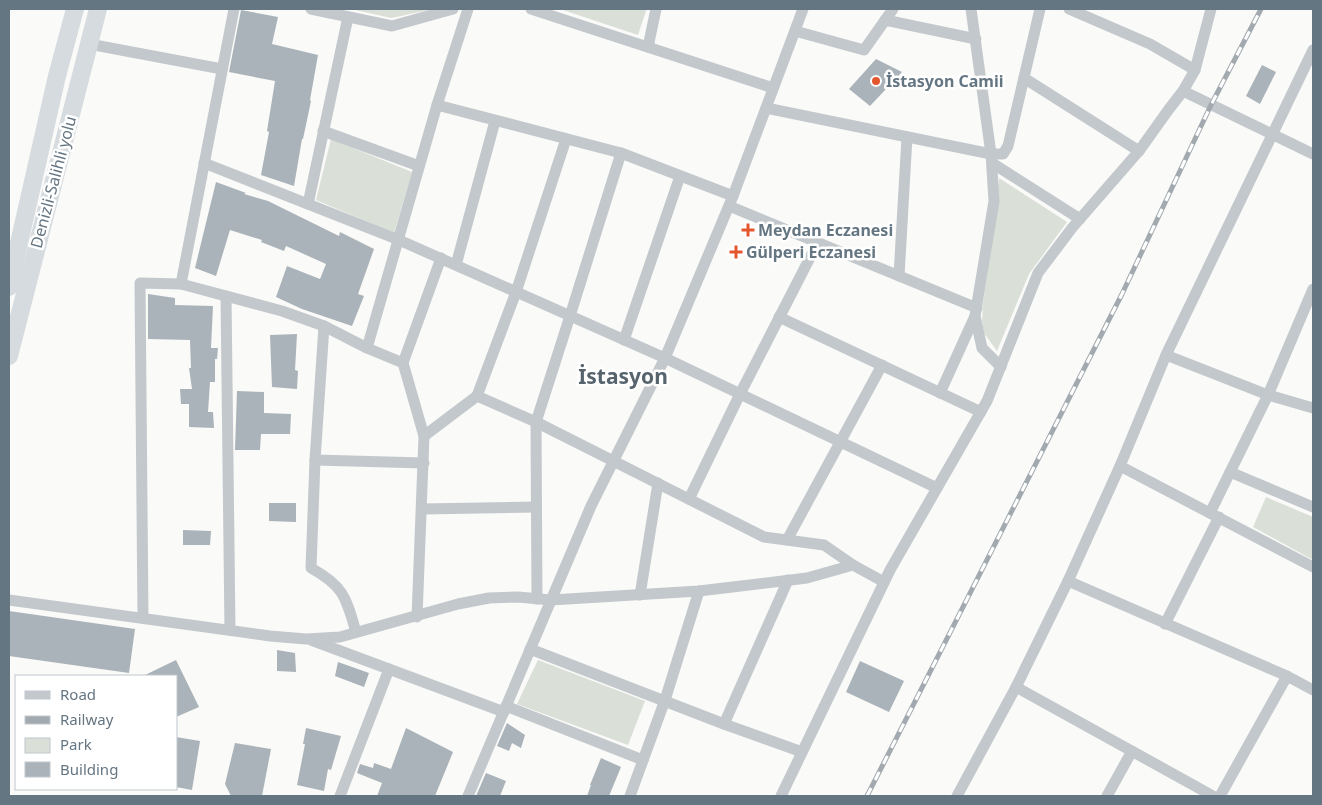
<svg xmlns="http://www.w3.org/2000/svg" width="1322" height="805" font-family="'Noto Sans',sans-serif">
  <style>
    .green { fill: #dadfd7 }
    .building { fill: #aab3b9 }
    .lines { fill: none; stroke-linecap: round; stroke-linejoin: round }
    .minor { stroke: #c3c8cc; stroke-width: 11 }
    .highway { stroke: #d6dbdf; stroke-width: 18 }
    .rail-casing { stroke: #a2aab0; stroke-width: 5 }
    .rail { stroke: #fff; stroke-width: 3; stroke-dasharray: 9; stroke-linecap: butt }
    .poi-dot { fill: #e4572e; stroke: #fff; stroke-width: 2 }
    .labels { text-anchor: middle; dominant-baseline: central; stroke-width: 5; stroke-linejoin: round; paint-order: stroke }
    .poi-label { font-size: 16px; font-weight: bold; fill: #657683; stroke: #fff; text-anchor: start }
    .street-label { font-size: 16px; fill: #657683; stroke: #fff }
    .district-label { font-size: 21px; font-weight: bold; fill: #57646e; stroke: #fff }
  </style>
  <rect width="100%" height="100%" fill="#fafaf8"/>
  <g class="green">
    <path d="M351,9h83l-43,9z"/>
    <path d="M560,9h85l1,2 -8,24z"/>
    <path d="M331,139l81,33 -18,61 -78,-33z"/>
    <path d="M999,178l68,44 -38,52 -32,77 -13,-18 -2,-12 1,-18 8,-52z"/>
    <path d="M1266,497l47,20v43l-60,-33z"/>
    <path d="M538,660l107,41 -17,44 -111,-41z"/>
  </g>
  <g class="building">
    <path d="M241,10l37,7 -6,27 46,11 -8,45 1,1 -8,38h-1l-8,47 -33,-11 8,-43 -2,-1 8,-50 -46,-9z"/>
    <path d="M876,59l26,13 -32,34 -21,-17z"/>
    <path d="M1262,65l14,7 -16,32 -14,-8z"/>
    <path d="M216,182l30,11 -2,1 24,7 71,35 1,-4 34,17 -16,45 6,2 -12,30 -50,-17 -26,-12 11,-31 33,13 6,-15 -40,-18 -2,5 -23,-9 1,-2 -32,-10 -14,46 -21,-8z"/>
    <path d="M148,294l27,4v7l38,1 -2,42h7l-1,11h-2v23h-5l-2,30h5l1,16 -25,-1v-23h-8l-1,-15h12l-3,-21h2l-1,-28 -42,-1z"/>
    <path d="M297,334l-2,36 3,1 -1,18 -25,-2 -2,-52z"/>
    <path d="M237,391l27,1v21l27,1 -1,20h-29l-1,16h-25z"/>
    <path d="M269,503h27v19l-27,-1z"/>
    <path d="M183,530l28,1 -1,14h-27z"/>
    <path d="M9,611l126,18 -6,44 -120,-17z"/>
    <path d="M277,650l18,3 1,19 -19,-1z"/>
    <path d="M176,660l23,47 -23,10v-41h-33z"/>
    <path d="M860,661l44,20 -15,31 -43,-20z"/>
    <path d="M338,662l31,11 -5,14 -29,-11z"/>
    <path d="M507,723l18,12 -4,13 -9,-5 -3,8 -12,-5z"/>
    <path d="M306,728l35,8 -10,34 -3,-1 -4,22 -27,-6 8,-41h-2z"/>
    <path d="M406,728l47,24 -18,44h-58l5,-13 -25,-10 3,-9 13,4 1,-5 17,6z"/>
    <path d="M176,737l24,4 -8,49 -16,-3z"/>
    <path d="M235,743l36,6 -9,47h-31l-6,-12z"/>
    <path d="M601,758l20,9 -12,29h-22l4,-11h-1z"/>
    <path d="M486,773l20,8 -6,15h-24z"/>
  </g>
  <g class="lines">
    <g class="minor">
      <path d="M234,9l-53,275 101,27 42,15 43,22 36,15 21,73 53,-40 59,26 228,115 60,8 29,20 31,17"/>
      <path d="M311,9l81,17 61,-17"/>
      <path d="M531,9l242,79"/>
      <path d="M971,9l20,145 3,47 -19,115 7,32 19,19"/>
      <path d="M1069,9l81,35 45,26"/>
      <path d="M885,20l91,19"/>
      <path d="M795,31l69,19 29,-41"/>
      <path d="M89,44l133,25"/>
      <path d="M648,47l8,-38"/>
      <path d="M1024,78l115,73"/>
      <path d="M1183,91l130,63"/>
      <path d="M437,105l31,-96"/>
      <path d="M766,108l225,46h12l5,-8 32,-137"/>
      <path d="M323,131l96,35"/>
      <path d="M204,163l195,77 266,118 272,130"/>
      <path d="M992,163l88,56"/>
      <path d="M308,204l40,-187"/>
      <path d="M729,206l248,102"/>
      <path d="M456,265l39,-144"/>
      <path d="M899,276l8,-139"/>
      <path d="M226,296l4,334"/>
      <path d="M779,317l202,95"/>
      <path d="M324,326l-9,134 -4,108c33,18 35,30 45,64"/>
      <path d="M624,340l56,-164"/>
      <path d="M367,348l70,-243 184,48 112,43"/>
      <path d="M1166,355l102,40 45,13"/>
      <path d="M403,363l38,-105"/>
      <path d="M940,393l35,-77"/>
      <path d="M477,396l39,-104 50,-153"/>
      <path d="M315,460l109,3"/>
      <path d="M1120,466l193,101"/>
      <path d="M1230,472l83,35"/>
      <path d="M689,499l51,-105 78,-152"/>
      <path d="M422,509l114,-2"/>
      <path d="M1210,513l58,-118 45,-106"/>
      <path d="M787,540l95,-175"/>
      <path d="M1068,581l219,95 26,14"/>
      <path d="M640,595l18,-112"/>
      <path d="M537,599l-1,-177 34,-106 51,-163"/>
      <path d="M9,600l261,36 36,3 34,-2 118,-33 31,-6 29,-1 33,3 148,-9 108,-13 46,-13"/>
      <path d="M417,617l7,-181"/>
      <path d="M143,618l-3,-335 41,1"/>
      <path d="M1165,624l54,-107"/>
      <path d="M311,640l193,72"/>
      <path d="M530,649l194,75 64,-144"/>
      <path d="M1016,687l197,109"/>
      <path d="M506,706l137,54"/>
      <path d="M724,724l78,28"/>
      <path d="M340,796l49,-127"/>
      <path d="M468,796l123,-290 74,-148 68,-162 70,-187"/>
      <path d="M630,796l35,-96 34,-109"/>
      <path d="M781,796l109,-226 97,-169 51,-128 34,-45 67,-77 30,-42 14,-18 12,-21 16,-61"/>
      <path d="M957,796l59,-109 52,-106 52,-115 46,-111 147,-305"/>
      <path d="M1107,796l25,-45"/>
      <path d="M1220,796l67,-120"/>
    </g>
    <g class="highway">
      <path d="M9,287l48,-211 18,-67"/>
      <path d="M9,356l89,-347"/>
    </g>
    <defs>
      <path id="rail" d="M867,796l255,-502 89,-189 50,-96"/>
    </defs>
    <use href="#rail" class="rail-casing"/>
    <use href="#rail" class="rail"/>
  </g>
  <g class="poi-dot">
    <circle cx="876" cy="81" r="5"/>
    <path d="M745.5 222.5h5v5h5v5h-5v5h-5v-5h-5v-5h5z"/>
    <path d="M733.5 244.5h5v5h5v5h-5v5h-5v-5h-5v-5h5z"/>
  </g>
  <g class="labels">
    <g class="poi-label">
      <text x="886" y="81">İstasyon Camii</text>
      <text x="758" y="230">Meydan Eczanesi</text>
      <text x="746" y="252">Gülperi Eczanesi</text>
    </g>
    <g class="street-label">
      <text transform="translate(53 182) rotate(-75)">Denizli-Salihli yolu</text>
    </g>
    <g class="district-label">
      <text x="623" y="376">İstasyon</text>
    </g>
  </g>
  <rect width="1322" height="805" fill="none" stroke="#657683" stroke-width="20"/>
  <rect x="15" y="675" width="162" height="115" fill="#ffffff" stroke="#c1c8cd"/>
  <rect x="25" y="691" width="25" height="8" fill="#c3c8cc" stroke="#c1c8cd"/>
  <text x="60" y="700" font-size="15" fill="#657683">Road</text>
  <rect x="25" y="716" width="25" height="8" fill="#a2aab0" stroke="#c1c8cd"/>
  <text x="60" y="725" font-size="15" fill="#657683">Railway</text>
  <rect x="25" y="738" width="25" height="15" fill="#dadfd7" stroke="#c1c8cd"/>
  <text x="60" y="750" font-size="15" fill="#657683">Park</text>
  <rect x="25" y="762" width="25" height="15" fill="#aab3b9" stroke="#c1c8cd"/>
  <text x="60" y="775" font-size="15" fill="#657683">Building</text>
</svg>
